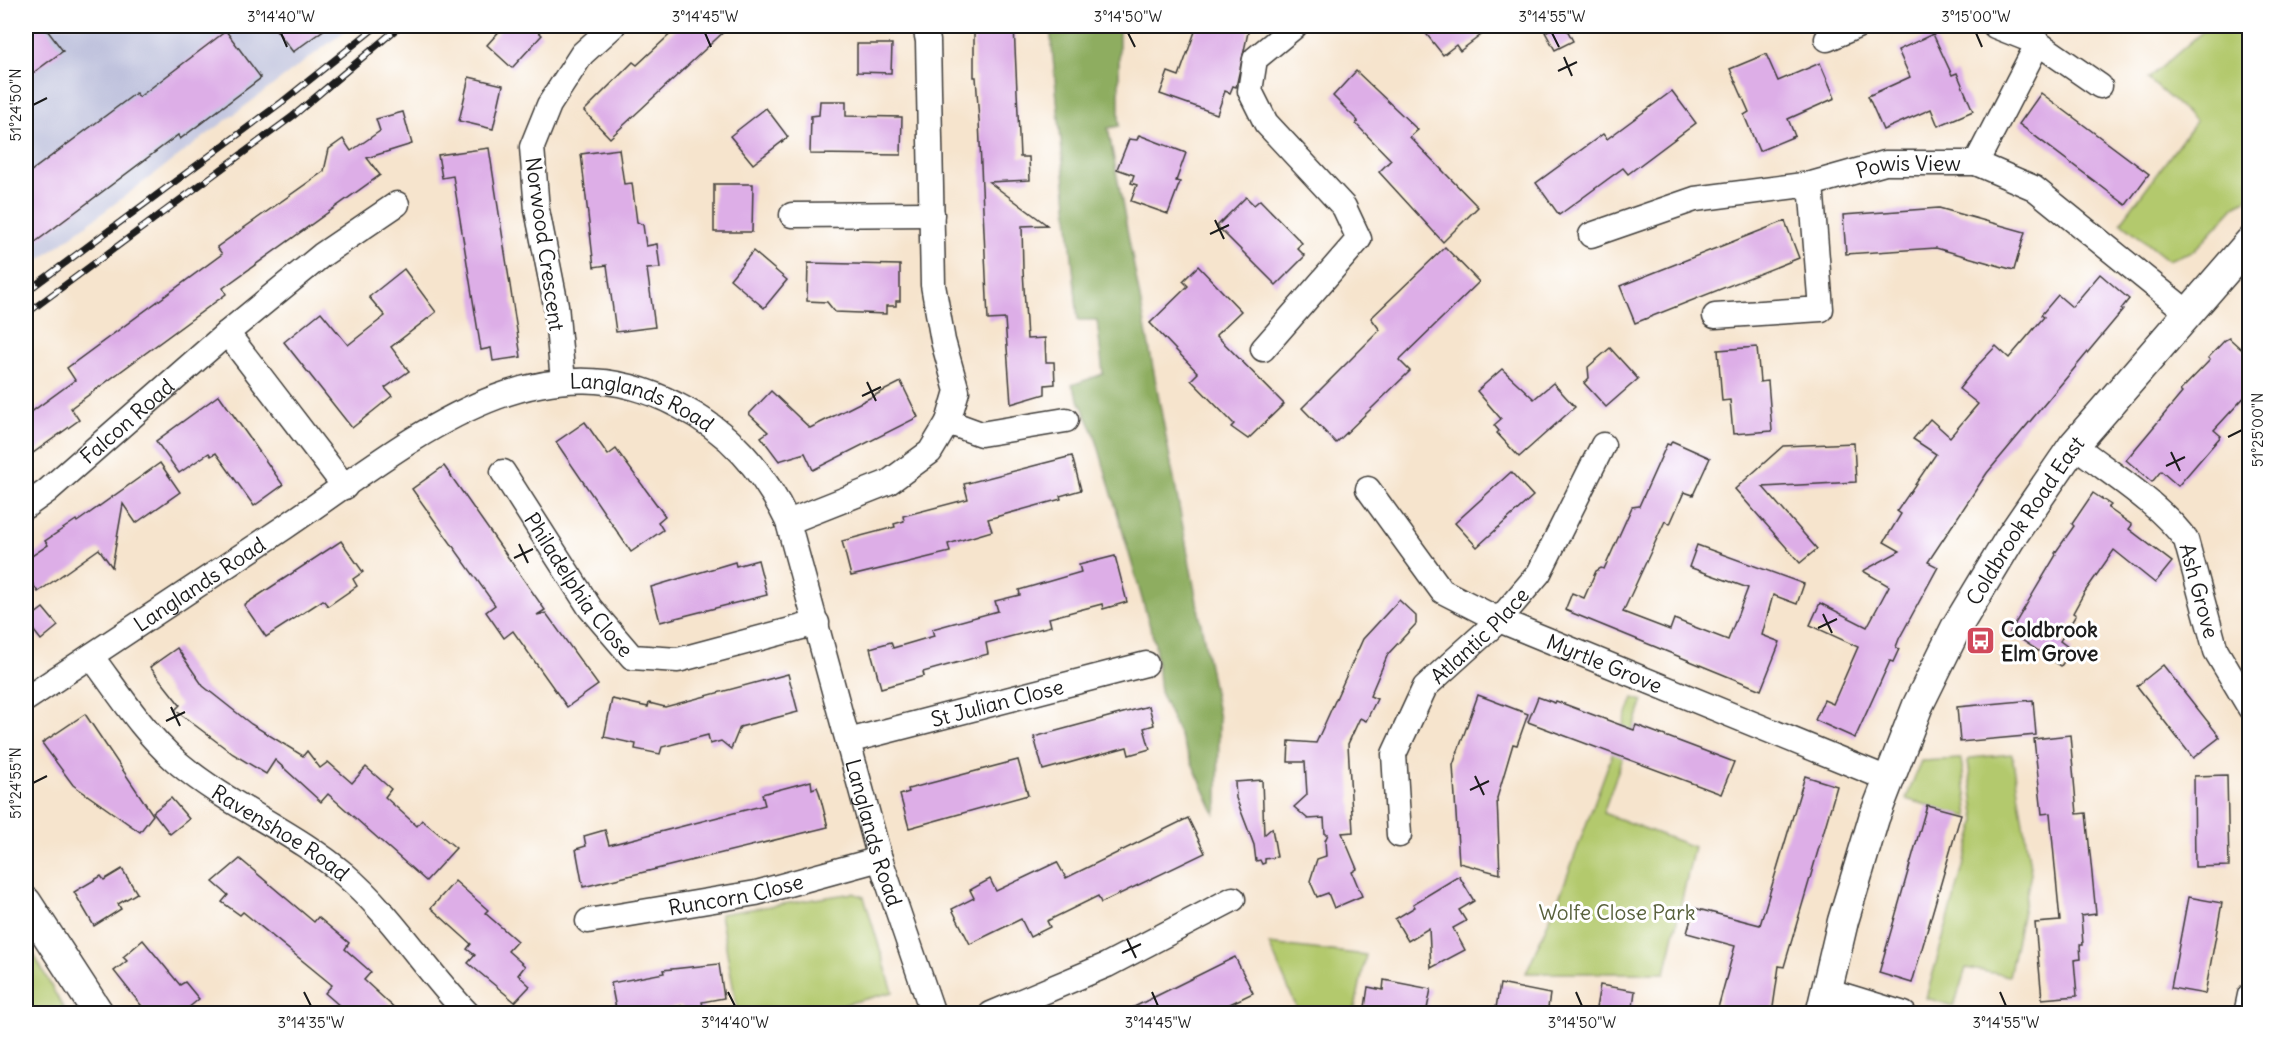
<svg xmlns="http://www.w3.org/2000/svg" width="2275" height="1039" font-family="Delius,sans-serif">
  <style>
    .industrial { fill: #bfc2dd }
    .green { fill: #b3c96d; stroke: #687244; stroke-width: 1.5 }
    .forest { fill: #8ead60; stroke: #55643e; stroke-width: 1.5 }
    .building { fill: #ddaee7 }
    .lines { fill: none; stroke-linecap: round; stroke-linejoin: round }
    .minor-casing { stroke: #3d3a37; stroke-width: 27 }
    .tertiary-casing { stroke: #3d3a37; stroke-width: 33 }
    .minor { stroke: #fff; stroke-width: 24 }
    .tertiary { stroke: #fff; stroke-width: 30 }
    .rail-casing { stroke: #1c1c1c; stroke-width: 7 }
    .rail { stroke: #fff; stroke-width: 4.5; stroke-dasharray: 14; stroke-linecap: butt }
    .ticks { fill: none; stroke: #1c1c1c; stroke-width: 2 }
    .labels { text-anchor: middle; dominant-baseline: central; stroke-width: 6; stroke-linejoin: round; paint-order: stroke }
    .street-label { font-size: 21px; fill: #1c1c1c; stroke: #fff }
    .poi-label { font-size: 21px; font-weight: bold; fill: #1c1c1c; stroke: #fff; text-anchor: start }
    .park-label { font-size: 21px; fill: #58613c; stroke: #fff }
    .neatline { fill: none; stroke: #1c1c1c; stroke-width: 2 }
    .ticks-label { font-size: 15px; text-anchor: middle; fill: #1c1c1c }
  </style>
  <rect width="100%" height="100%" fill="#fff"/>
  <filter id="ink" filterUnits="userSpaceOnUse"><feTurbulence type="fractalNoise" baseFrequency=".0167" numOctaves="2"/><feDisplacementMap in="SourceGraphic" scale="12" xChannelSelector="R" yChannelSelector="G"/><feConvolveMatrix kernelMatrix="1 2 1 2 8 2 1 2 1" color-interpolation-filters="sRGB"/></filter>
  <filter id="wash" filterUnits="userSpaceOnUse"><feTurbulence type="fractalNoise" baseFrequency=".008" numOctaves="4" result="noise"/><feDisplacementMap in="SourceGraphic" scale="24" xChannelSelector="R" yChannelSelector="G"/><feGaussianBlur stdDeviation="1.35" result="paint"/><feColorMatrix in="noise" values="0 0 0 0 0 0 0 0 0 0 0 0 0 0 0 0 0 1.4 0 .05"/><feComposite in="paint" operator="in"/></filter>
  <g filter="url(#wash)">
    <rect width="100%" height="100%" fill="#f6e4cd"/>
    <path class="industrial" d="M26,26h326l-326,244z"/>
    <g class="green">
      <path d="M2209,26h40v171l-14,9 -40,44 -27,10 -47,-38 75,-101 -48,-42z"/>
      <path d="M1633,698l10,3 -40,112 91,34 -29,126h-139l36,-83z"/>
      <path d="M2012,754l19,119 -22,103 -43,-8 -12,38 -28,-8 50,-177 -8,-60 3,-3z"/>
      <path d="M1961,759l8,58 -63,-18 15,-38z"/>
      <path d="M853,893l11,4 29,95 -82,21h-73l-18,-99z"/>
      <path d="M26,940l40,73h-40z"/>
      <path d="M1269,944l97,11 -12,58h-55z"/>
    </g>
    <path class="forest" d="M1050,26h69v100l-11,2 111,591 -1,84 -3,11 -55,-122 -5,-48 -60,-209 -23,-50 31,-11 -6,-54h-19z"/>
    <g id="blocks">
      <g class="building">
        <path d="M35,26h9l19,25 -37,27v-45z"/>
        <path d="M273,26h56l-36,26z"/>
        <path d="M504,26h28l10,9 -30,33 -25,-23z"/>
        <path d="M679,26h51l-120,112 -26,-27 49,-49 4,3z"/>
        <path d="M974,26h40l6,131h9l1,23 -41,2 58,43 -25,1 1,44 4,69 18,-1 1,24h8l1,22 -10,1v9l-34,10 -6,-85 -17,1 -9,-199 -3,-44h-2z"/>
        <path d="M1197,26l52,2 -13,59 -3,-1 -3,7 -5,-2 -8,23 -57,-20 8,-22 11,4z"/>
        <path d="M1420,26h73l-33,25 -4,-6 -13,10z"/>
        <path d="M1556,26h9l8,15 -18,9 -10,-18z"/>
        <path d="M226,31l35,47 -81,61 -2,-4 -152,114v-74l110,-82 3,4z"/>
        <path d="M1933,34l19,41 5,-2 16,38 -35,15 -7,-17 -48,21 -15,-34 42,-19 -12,-27z"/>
        <path d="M857,44h35l-1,29 -34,-1z"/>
        <path d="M1766,54l12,27 42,-18 15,35 -47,21 7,17 -36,15 -15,-36 5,-3 -19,-43z"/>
        <path d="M1356,71l62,59 -8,7 68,70 -35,35 -64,-70 12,-12 -35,-36 2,-3 -25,-25z"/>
        <path d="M469,77l34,8 -10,44 -34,-8z"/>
        <path d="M1672,91l24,32 -68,51 -5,-6 -64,47 -23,-32 67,-49 4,5z"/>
        <path d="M2041,93l108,81 -23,31 -107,-81z"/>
        <path d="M820,101h26v15l56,1 -1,38 -91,-1 1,-38 8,-1z"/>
        <path d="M766,108l22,29 -35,27 -23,-28z"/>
        <path d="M403,112l9,32 -45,14 13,17 -157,113 3,6 -155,114 8,12 -53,38v-42l49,-36 -8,-12 155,-114 -5,-7 107,-76 5,-22 14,-10 8,12 29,-20 -4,-12z"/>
        <path d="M1139,135l47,18 -10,28 4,1 -12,32 -37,-13 6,-16 -6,-2 3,-8 -17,-6 12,-30 8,1z"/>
        <path d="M489,148l32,209 -28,4 -2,-13 -10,2 -28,-174 -11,2 -4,-23z"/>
        <path d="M619,149l5,35 8,-1 5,39 6,3 3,21 11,-2 3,24 -13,1 8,58 -39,5 -9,-67 -13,2 -13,-113z"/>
        <path d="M714,184h39l-1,48h-38z"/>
        <path d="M1246,197l8,8 6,-5 42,43 -5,5 8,8 -29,29 -59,-59z"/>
        <path d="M1939,208l86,24 -11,38 -78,-22 -90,6 -3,-39z"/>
        <path d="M1785,221l14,37 -164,65 -15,-37z"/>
        <path d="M1445,247l34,35 -80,78 11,11 -74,72 -34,-35 78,-78 -9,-12z"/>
        <path d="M753,251l34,29 -23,28 -34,-29z"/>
        <path d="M808,263l92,2v36h-4v5h-10v8l-51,-2 -8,-10 -20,-1z"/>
        <path d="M1198,266l43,45 -25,24 68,69 -36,35 -17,-12 3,-3 -43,-44 7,-7 -48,-50 38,-37 -5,-5z"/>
        <path d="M404,269l32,43 -45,35 18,24 -24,17 7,8 -40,32 -68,-86 37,-30 27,33 37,-29 -16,-19z"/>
        <path d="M2100,274l29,25 -8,10 2,1 -136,163 -59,89 10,5 -39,72 -3,8 3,2 -6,13 -3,-1 -35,77 -40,-18 9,-20 9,4 25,-57 -48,-22 10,-22 47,24 22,-41 -26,-15 37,-20 -16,-9 17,-28 -4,-3 39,-57 -23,-15 17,-20 20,18 28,-33 -19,-15 19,-24 18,-19 13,12 35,-41 -3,-2 17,-20 14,12z"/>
        <path d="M2229,338l21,19v34l-36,39 7,6 -43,50 -17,-15 -9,11 -26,-22 56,-67 -2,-2 30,-31 -2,-2 17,-18z"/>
        <path d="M1757,347l3,35 8,-1 4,50 -39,3 -3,-34 -8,1 -4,-51z"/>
        <path d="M1610,348l28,31 -32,28 -22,-24 5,-5 -1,-11z"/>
        <path d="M1502,369l32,30 19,-16 22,24 -56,50 -22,-24 2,-2 -5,-6 7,-6 -24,-28z"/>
        <path d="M901,382l17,35 -105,53 -8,-17 -26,8 -18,-24 7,-5 -19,-18 22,-23 39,37z"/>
        <path d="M219,395l64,90 -29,21 -38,-53 -5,3 -2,-3 -30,20 -23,-32z"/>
        <path d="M585,422l23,33 8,-6 49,67 -7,6 5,8 -32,22 -75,-110z"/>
        <path d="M1672,441l38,17 -17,37 -9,-3 -14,32 -5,-3 -42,91 47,18 4,-11 54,21 20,-52 -59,-21 8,-22 107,39 -7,20 -24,-9 -11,40 18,7 -19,48 -196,-80 7,-17 12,5 12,-27 5,-3 3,1 28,-62 7,-1 28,-62 3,1z"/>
        <path d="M1854,443l2,39 -93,5 54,62 -17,14 -65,-74 48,-43z"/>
        <path d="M1072,456l9,34 -21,6 1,3 -73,20 4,12 -44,13 2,8 -99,24 -9,-35 53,-14 -1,-3 10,-3 -1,-5 65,-17 -4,-15z"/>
        <path d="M160,463l20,29 -44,31 -13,-19 -11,63 -13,-18 -61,43 -12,-18v-14l22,-15 -3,-4 31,-21 1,2z"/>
        <path d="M444,466l101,144 -8,5 9,-2 52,72 -31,22 -54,-76 -9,7 -18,-26 9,-7 -83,-116z"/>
        <path d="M1511,472l22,24 -56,51 -22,-24z"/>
        <path d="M2093,493l18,12 -3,3 24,17 -3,4 43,33 -17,21 -41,-33 -30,43 -11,20 3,2 -16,26 12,9 -11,16 -51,-34 46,-77 -1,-2 19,-27 -2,-2z"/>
        <path d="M341,541l22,31 -10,7 4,7 -29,20 -5,-6 -57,37 -22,-32z"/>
        <path d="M1115,556l12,46 -24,7 -1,-5 -53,14 2,8 -65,17 2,11 -65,18 1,4 -43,12 -11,-40 21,-6 2,6 41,-12 -2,-7 66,-18 -3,-10 25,-6 -1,-5 62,-18 -2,-7z"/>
        <path d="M758,560l9,35 -107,27 -9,-35 84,-25 1,4z"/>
        <path d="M1399,600l17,16v8l-28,30 -18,42 7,3 -11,22 -6,-3 -12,26 5,88 -11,1 15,36 -5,3 10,24 -28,12 -6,-15 -11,4 -7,-16 7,-22 9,-3 -1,-15 3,-7h-3l-1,-16 -16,1 -14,-12 13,-12 -2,-33h-17l1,-21 27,2 47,-104z"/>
        <path d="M43,608l15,18 -17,14 -15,-19z"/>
        <path d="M177,648l26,38 48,38 52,32 4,-5 13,17 8,-6 24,21 14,-16 25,22 -6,8 32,29 5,-6 34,28 -30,33 -98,-87 -7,8 -46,-42 -9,14 -33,-20 -58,-44 5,-5 -30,-38z"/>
        <path d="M2163,665l57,72 -27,21 -56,-72z"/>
        <path d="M788,674l10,38 -58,15 -9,22 -10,-8 -11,3 -2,-9 -46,12 -2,7 -25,-5 1,-5 -32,-7 8,-38 36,8 1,-4 16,4z"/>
        <path d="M1478,695l50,19 -11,31 -4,-1 -16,54 3,76 -41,-11 -6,-98z"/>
        <path d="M1538,697l17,6 1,-2 78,29 2,-5 98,37 -13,32 -193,-72z"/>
        <path d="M2033,700l3,35 -76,7 -3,-35z"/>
        <path d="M1149,706l5,19 -10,3 6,21 -21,6 -2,-8 -84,23 -9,-33z"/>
        <path d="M85,714l68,101 -13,17 -67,-47 -31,-42z"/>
        <path d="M2070,735l7,79 9,-1 10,101 -15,2 2,29h-3l1,14 -7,1 3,36 -35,3 -7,-76 25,-2 -10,-108 -8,1 -8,-75z"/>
        <path d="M1018,760l10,35 -119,33 -9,-33 9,-3 -1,-3z"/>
        <path d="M2227,775l2,91 -34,1 -1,-91z"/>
        <path d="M1805,776l32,10 -53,181 -5,-1 -7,48h-23l-31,-6 17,-62 -48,-13 7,-25 66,17z"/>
        <path d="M1262,780l2,55 8,-7 5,29 -12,2v4l-3,1 -2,-4 -4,1 -2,-16 -18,-47 -1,-16z"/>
        <path d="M811,781l1,8 5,-2 2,5 9,35 -245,60 -7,-38 10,-3 -2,-10 21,-6 4,15 156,-40 -3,-11z"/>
        <path d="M171,798l18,21 -19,15 -17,-22z"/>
        <path d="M1927,805l34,9 -49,169 -33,-10z"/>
        <path d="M1188,818l17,35 -104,50 -3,-7 -51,25 3,6 -20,10 -9,-18 -51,25 -18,-35 22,-11 -4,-8 20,-11 6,12 61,-29 9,16z"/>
        <path d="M240,859l74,63 4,-5 31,26 -4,6 26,23 -7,8 37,34h-52l-24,-21 7,-8 -89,-73 -3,3 -18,-13 6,-7 -15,-13z"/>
        <path d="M122,869l15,24 -19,11 3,5 -27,17 -20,-34 27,-16 3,4z"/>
        <path d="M1459,876l15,25 -15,9 7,11 -13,7 12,22 -34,18 -2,-40 -21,13 -13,-22 20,-12 -2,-3z"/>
        <path d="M455,881l33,29 -3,3 32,28 -9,10 17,15 -7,9 12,11 -15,16 -47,-39 7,-8 -8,-6 4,-5 -40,-36z"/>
        <path d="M2188,897l34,6 -17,91 -34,-6z"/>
        <path d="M143,940l37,45 5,-3 14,17 -18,15h-33l-34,-43 13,-10 -4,-4z"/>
        <path d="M1235,957l18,36 -21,10 -21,11h-91z"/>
        <path d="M719,964l5,34 -22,4 3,12h-21l-2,-8 -44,8h-21l-6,-31 53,-10 -1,-3z"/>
        <path d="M1384,980l47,9 -5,25h-62l4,-27 15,3z"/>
        <path d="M1500,984l50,10 -3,20h-52z"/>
        <path d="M1600,985l35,6 -3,23h-37z"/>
      </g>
    </g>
  </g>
  <g filter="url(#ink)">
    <use href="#blocks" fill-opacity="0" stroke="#3d3a37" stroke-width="1.5"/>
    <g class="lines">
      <defs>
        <g id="minor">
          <path d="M925,26l3,15 5,244 10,56 14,50 -9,31"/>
          <path d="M1995,26l43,17 62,43"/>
          <path d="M1827,39l30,-13"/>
          <path d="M1976,163l62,-120"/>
          <path d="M792,215l140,-1"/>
          <path id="s1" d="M1591,235l104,-36 116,-15 74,-21h91l58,25 153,124"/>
          <path d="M1715,316l106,-7 -10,-125"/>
          <path d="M227,333l118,154"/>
          <path d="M1263,349l96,-110 -15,-32 -78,-84 -16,-32 5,-32 40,-33"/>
          <path d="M563,381l-7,-76 -19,-95 -5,-63 17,-42 33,-51 31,-28"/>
          <path id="s2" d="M2074,445c38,30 84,57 112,95l30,111 34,57"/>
          <path id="s3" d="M503,472l87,136 42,49 46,3 139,-37"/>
          <path id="s4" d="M1368,489l74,102 57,29 389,159"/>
          <path id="s5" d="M26,506l21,-15 180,-158 95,-78 75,-51"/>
          <path d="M788,522l101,-40 41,-30 18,-30 33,12 85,-14"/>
          <path id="s6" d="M91,656c27,36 52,76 86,106 52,44 116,69 167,112 48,41 80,95 124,140"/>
          <path id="s7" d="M26,699c86,-57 173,-115 259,-172 115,-77 247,-199 392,-122 52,26 86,65 111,117l92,337 53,155"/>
          <path id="s8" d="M848,741l298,-77"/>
          <path id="s9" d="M1399,835l-5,-81 31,-67 74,-67 40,-47 64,-128"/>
          <path id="s10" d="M588,921l168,-28 124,-34"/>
          <path d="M1826,990l78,24"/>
          <path d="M991,1014l116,-49 126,-66"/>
          <path d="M2246,1014l4,-19"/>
        </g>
        <g id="tertiary">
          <path d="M26,902l73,112"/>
          <path id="s11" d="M1821,1014l22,-93 31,-103 44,-113 38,-77 53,-88 65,-95 176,-203"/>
        </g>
      </defs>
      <use href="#minor" class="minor-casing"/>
      <use href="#tertiary" class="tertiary-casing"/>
      <use href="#minor" class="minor"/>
      <use href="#tertiary" class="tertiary"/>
      <defs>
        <g id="rail">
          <path d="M26,292l256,-190 95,-76"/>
          <path d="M26,314l267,-198 107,-90"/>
        </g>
      </defs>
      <use href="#rail" class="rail-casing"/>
      <use href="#rail" class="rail"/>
    </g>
  </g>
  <path class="ticks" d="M281,33l6,14M705,33l6,14M1128,33l7,14M1552,33l7,14M1976,33l6,14M1564,57l8,19M1558,71l19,-9M33,105l14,-7M1215,220l9,19M1210,234l19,-9M867,382l9,19M862,396l19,-9M2228,437l14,-7M2171,452l9,19M2166,466l19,-9M519,544l9,19M514,558l19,-9M1823,614l9,19M1818,628l19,-9M171,707l9,19M166,721l19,-9M1475,776l9,19M33,783l14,-7M1470,790l19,-9M1127,939l9,19M1122,953l19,-9M304,992l7,14M728,992l7,14M1152,992l6,14M1576,992l6,14M2000,992l6,14"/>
  <defs>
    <symbol id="bus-square" viewBox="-11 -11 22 22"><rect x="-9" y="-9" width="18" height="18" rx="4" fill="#d1495b" stroke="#fff"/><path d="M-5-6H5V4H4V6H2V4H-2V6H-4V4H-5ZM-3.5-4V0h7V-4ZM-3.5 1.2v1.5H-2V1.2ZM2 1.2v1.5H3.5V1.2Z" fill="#fff"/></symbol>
  </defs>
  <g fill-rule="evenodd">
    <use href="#bus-square" x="1964" y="624" width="33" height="33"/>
  </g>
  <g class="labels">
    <g class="street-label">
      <text stroke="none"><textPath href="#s1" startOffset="327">Powis View</textPath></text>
      <text transform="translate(545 244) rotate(82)">Norwood Crescent</text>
      <text stroke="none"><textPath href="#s7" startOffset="711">Langlands Road</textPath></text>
      <text stroke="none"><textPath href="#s5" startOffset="132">Falcon Road</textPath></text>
      <text stroke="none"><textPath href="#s11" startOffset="538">Coldbrook Road East</textPath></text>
      <text stroke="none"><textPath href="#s3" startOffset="136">Philadelphia Close</textPath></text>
      <text stroke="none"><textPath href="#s7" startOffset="208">Langlands Road</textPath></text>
      <text stroke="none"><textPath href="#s2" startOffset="200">Ash Grove</textPath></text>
      <text stroke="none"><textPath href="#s9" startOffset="230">Atlantic Place</textPath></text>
      <text stroke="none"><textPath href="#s4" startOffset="304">Myrtle Grove</textPath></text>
      <text stroke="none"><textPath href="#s8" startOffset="154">St Julian Close</textPath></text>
      <text stroke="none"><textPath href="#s7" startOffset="1233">Langlands Road</textPath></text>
      <text stroke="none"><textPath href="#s6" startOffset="262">Ravenshoe Road</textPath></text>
      <text stroke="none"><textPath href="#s10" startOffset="150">Runcorn Close</textPath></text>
    </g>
    <g class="poi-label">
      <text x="2001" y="629">Coldbrook<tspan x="2001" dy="24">Elm Grove</tspan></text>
    </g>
    <g class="park-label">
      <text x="1617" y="912">Wolfe Close Park</text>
    </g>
  </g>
  <rect width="2275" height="1039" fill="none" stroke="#fff" stroke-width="66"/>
  <rect x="33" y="33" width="2209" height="973" class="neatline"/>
  <g class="ticks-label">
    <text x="281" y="22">3°14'40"W</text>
    <text x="705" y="22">3°14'45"W</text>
    <text x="1128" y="22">3°14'50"W</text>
    <text x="1552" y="22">3°14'55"W</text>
    <text x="1976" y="22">3°15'00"W</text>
    <text transform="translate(16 105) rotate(-90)" y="5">51°24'50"N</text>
    <text transform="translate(2258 430) rotate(-90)" y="5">51°25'00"N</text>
    <text transform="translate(16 783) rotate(-90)" y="5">51°24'55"N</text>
    <text x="311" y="1028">3°14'35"W</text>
    <text x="735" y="1028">3°14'40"W</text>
    <text x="1158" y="1028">3°14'45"W</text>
    <text x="1582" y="1028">3°14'50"W</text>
    <text x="2006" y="1028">3°14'55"W</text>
  </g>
</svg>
